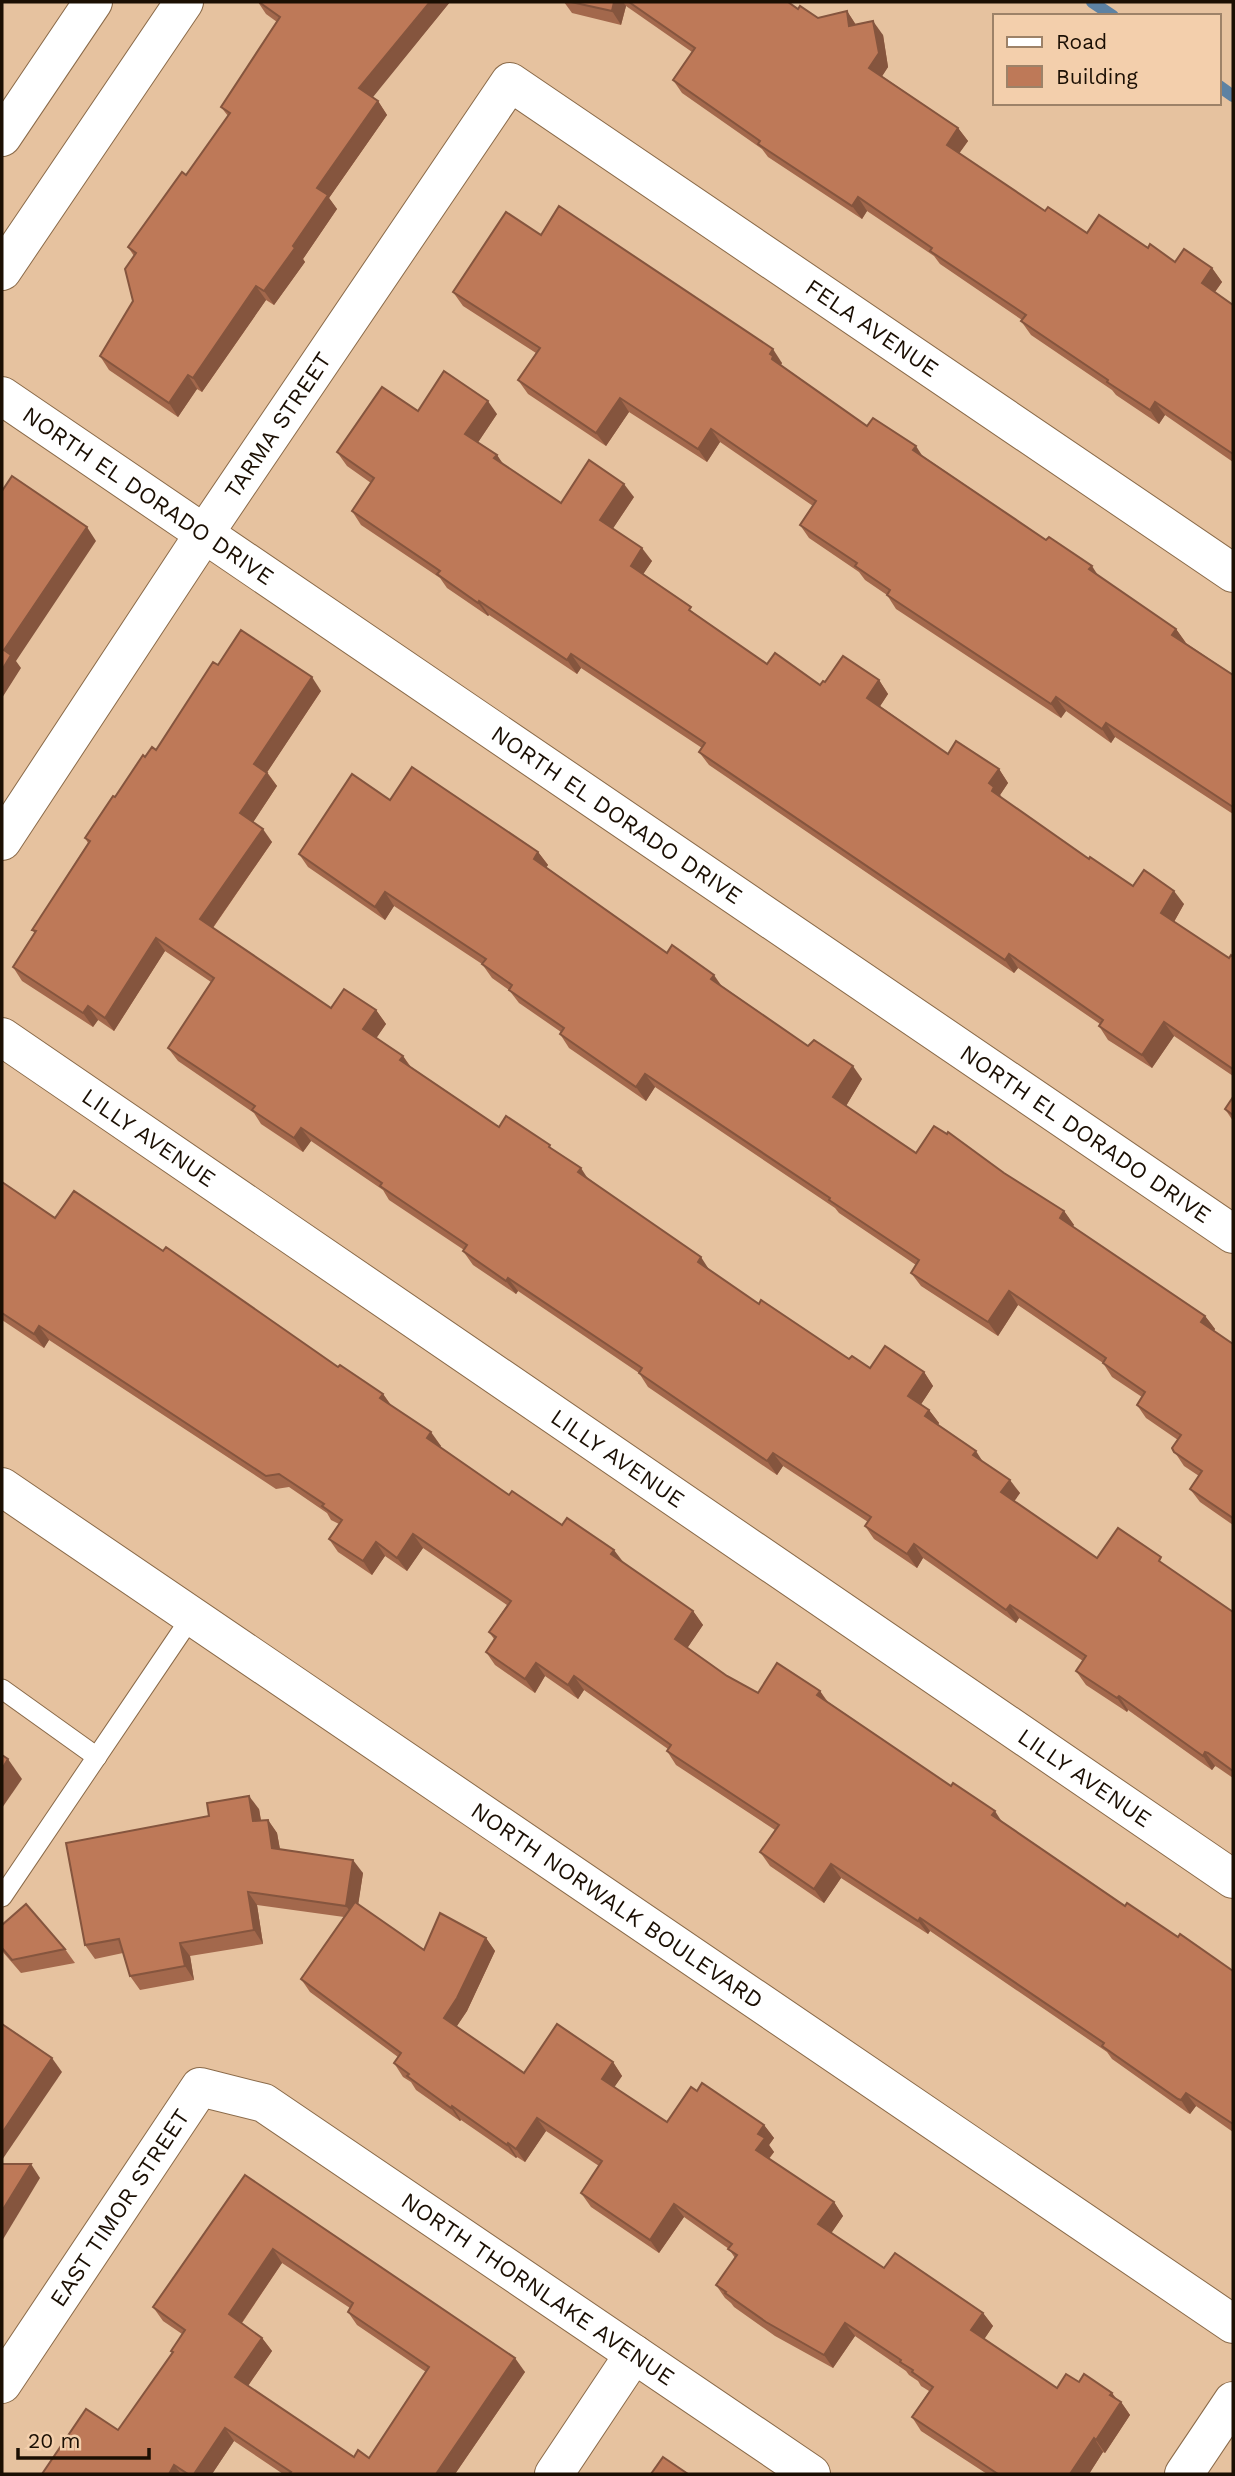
<svg xmlns="http://www.w3.org/2000/svg" width="1235" height="2476" font-family="'Work Sans',sans-serif">
  <style>
    .lines { fill: none; stroke-linecap: round; stroke-linejoin: round }
    .stream { stroke: #5d82a3; stroke-width: 12 }
    .lane-casing { stroke: #8a6a49; stroke-width: 21 }
    .street-casing { stroke: #8a6a49; stroke-width: 40 }
    .secondary-casing { stroke: #8a6a49; stroke-width: 40 }
    .primary-casing { stroke: #8a6a49; stroke-width: 40 }
    .lane { stroke: #fff; stroke-width: 19 }
    .street { stroke: #fff; stroke-width: 38 }
    .secondary { stroke: #fff; stroke-width: 38 }
    .primary { stroke: #fff; stroke-width: 38 }
    .wall { fill: #a3684c; fill-rule: evenodd }
    .shaded-wall { fill: #85553e }
    .building { fill: #be7958; stroke: #85553e; stroke-width: 2; fill-rule: evenodd }
    .labels { text-anchor: middle; dominant-baseline: central; stroke-width: 5; stroke-linejoin: round; paint-order: stroke }
    .street-label { font-size: 23px; fill: #1b0f03; stroke: #f3cfac }
  </style>
  <rect width="100%" height="100%" fill="#e6c29f"/>
  <g class="lines">
    <g class="stream">
      <path d="M1092,2l21,14"/>
      <path d="M1219,86l14,10"/>
    </g>
    <defs>
      <g id="lane">
        <path d="M2,1689l95,68"/>
        <path d="M2,1897l190,-281"/>
      </g>
      <g id="street">
        <path id="s1" d="M2,396l1231,838"/>
        <path id="s2" d="M2,841l202,-307 306,-452 723,491"/>
        <path id="s3" d="M2,1037l1231,842"/>
        <path id="s4" d="M2,2384l198,-297 64,16 547,371"/>
        <path d="M554,2474l80,-120"/>
        <path d="M1184,2474l49,-73"/>
      </g>
      <g id="secondary">
        <path d="M2,137l91,-135"/>
        <path d="M2,271l182,-269"/>
      </g>
      <g id="primary">
        <path id="s5" d="M2,1487l1231,837"/>
      </g>
    </defs>
    <use href="#lane" class="lane-casing"/>
    <use href="#street" class="street-casing"/>
    <use href="#secondary" class="secondary-casing"/>
    <use href="#primary" class="primary-casing"/>
    <use href="#lane" class="lane"/>
    <use href="#street" class="street"/>
    <use href="#secondary" class="secondary"/>
    <use href="#primary" class="primary"/>
  </g>
  <g class="wall">
    <path d="M258,2h192l-78,95 6,4 9,14 -58,83 8,11 -34,50 2,3 -31,43 -8,-5 -64,92 -5,-3 -19,28 -69,-47 -9,-14 33,-55 1,-45 -6,-9 58,-72 42,-59 -7,-9 56,-85 -11,-8z"/>
    <path d="M564,2h224l10,7 20,9 29,-7 9,14 27,10 5,32 -6,9 76,52 10,13 -9,12 86,58 42,22 61,15 27,14 37,6 10,14 -7,10 18,13v157l-68,-47 -6,9 -43,-29 -4,-5 -81,-55 -10,-14 1,-1 -82,-56 -6,-8 -67,-45 -5,8 -94,-62 -6,-8 -80,-56 -9,-13 19,-28 -66,-46 -5,19 -49,-12z"/>
    <path d="M541,235l241,128 -1,2 86,61 56,30 253,173 10,14 47,32v139l-118,-77 -4,6 -45,-32 -5,7 -165,-109 -9,-14 -22,-15 -6,-8 -50,-34 -9,-13 13,-19 -93,-64 -13,20 -78,-50 -23,34 -78,-52 -10,-14 18,-27 -73,-47 -10,-14z"/>
    <path d="M418,411l79,3 -19,28 19,13 6,10 58,38 73,-6 -21,31 39,33 -9,13 54,41 70,49 53,21 5,-3 54,-2 9,14 -8,12 68,48 51,15 9,14 -8,12 2,3 87,61 44,27 51,18 -10,18 55,36 4,-1v119l-59,-40 -22,32 -44,-28 -9,-14 1,-2 -82,-56 -4,5 -305,-208 -10,-13 3,-4 -121,-80 -4,6 -88,-59 -1,1 -41,-28 -7,-10 -79,-53 -9,-14 19,-28 -24,-17 -10,-14z"/>
    <path d="M218,665l103,26 -54,81 10,14 -24,36 19,20 -59,86 118,80 45,2 10,14 -10,14 27,18 8,11 88,60 54,23 35,28 122,93 49,33 90,55 21,9 54,4 9,14 -12,18 8,6 10,13 -1,2 82,68 -6,8 83,57 71,9 65,45v166l-16,-11 -2,-1 -3,4 -84,-60 -1,2 -41,-27 -10,-14 7,-10 -64,-43 -3,5 -93,-65 -6,10 -43,-29 -9,-13 3,-4 -85,-56 -6,9 -129,-88 -9,-14 -121,-82 -2,3 -43,-29 -10,-14 1,-1 -75,-50 -6,-10 -72,-49 -8,11 -42,-28 -7,-11 -76,-52 -10,-13 43,-66 -46,-31 -51,80 -16,-11 -5,7 -71,-46 -9,-14 22,-34 -3,-3 56,-87 -3,-5 60,-81 11,-7z"/>
    <path d="M390,800l148,52 10,13 -2,2 121,86 55,33 86,60 54,33 -16,27 70,47 88,20 60,38 10,14 -2,1 133,90 10,13 -1,2 19,13v181l-33,-23 -10,-13 9,-13 -15,-10 -12,-18 6,-8 -32,-22 -9,-13 5,-8 -30,-20 -9,-14 -85,-58 -20,31 -77,-50 -10,-13 5,-8 -77,-52 -4,-5 -180,-121 -9,14 -77,-53 -9,-14 1,-2 -42,-29 -10,-13 -17,-12 -10,-14 -88,-58 -9,14 -77,-53 -9,-13z"/>
    <path d="M1233,1097v24l-8,-12z"/>
    <path d="M2,1182l53,36 283,149 45,27 8,11 50,41 -1,1 69,48 53,30 61,38 70,48 10,14 -16,23 40,28 31,17 62,-2 8,11 297,204 108,65v161l-37,-26 -6,8 -2,-1 -76,-54 -5,-7 -177,-121 -2,3 -87,-56 -17,25 -54,-37 -10,-14 15,-22 -99,-65 -9,-14 1,-2 -84,-59 -6,9 -33,-23 -10,17 -40,-28 -9,-13 8,-13 -5,-7 18,-27 -84,-57 -16,23 -22,-15 -13,19 -34,-23 -9,-13 10,-15 -8,-4 -4,-7 -38,-26 -13,2 -227,-149 -5,8 -42,-28z"/>
    <path d="M259,1809l2,11h7l9,13 3,16 83,24 -5,31 66,46 62,-12 9,13 -28,60 -11,16 68,46 89,-11 9,14 -8,11 53,35 30,-31 67,34 10,13 -5,7 5,7 -5,7 65,43 9,14 -12,17 53,35 99,45 10,13 -9,13 73,49 22,-6 33,11 4,5 5,4 9,13 -25,38 -2,-1 -14,22h-102l-66,-43 -9,-14 17,-26 -8,-5 -3,-5 -9,-6 -3,-4 -51,-35 -22,32 -58,-32 -41,-29 -3,-4 -6,-5 -9,-13 19,-27 -6,-9 -45,-32 -25,36 -68,-46 -10,-14 18,-27 -53,-35 -21,31 -8,-5 -1,1 -55,-38 -1,1 -44,-31 -5,-8 -8,-5 -9,-14 4,-6 -88,-65 -9,-13 43,-62 -87,-12 6,39 -73,12 4,24 -54,10 -10,-14 -7,-23 -28,6 -10,-14z"/>
    <path d="M2,1925l63,24 10,14 -54,10 -19,-22z"/>
    <path d="M245,2175l280,197 -70,102h-172l-49,-33 -22,33h-170l76,-44 55,-77 -2,-2 11,-17 -19,-13 -10,-14zM282,2263l68,45 -2,4 9,13 69,47 -57,86 -15,-1 -106,-71 24,-35 -10,-13 -20,-15z"/>
  </g>
  <g class="shaded-wall">
    <path d="M430,2h20l-81,100 -10,-14z"/>
    <path d="M614,2h9l3,4 -5,19 -9,-14z"/>
    <path d="M847,11l9,14 -7,1z"/>
    <path d="M873,21l10,14 5,32 -9,14 -10,-13z"/>
    <path d="M378,101l9,14 -58,83 8,11 -34,50 2,3 -31,43 -10,-14 29,-45 24,-58z"/>
    <path d="M958,128l10,13 -12,17 -9,-13z"/>
    <path d="M858,197l9,14 -5,8 -10,-13z"/>
    <path d="M1212,268l10,14 -10,14 -10,-13z"/>
    <path d="M256,286l10,14 -64,92 -9,-14z"/>
    <path d="M773,349l9,14 -2,3 -8,-7 -2,-5z"/>
    <path d="M188,375l9,14 -19,28 -9,-14z"/>
    <path d="M620,398l9,14 -23,34 -10,-13z"/>
    <path d="M488,401l9,13 -22,33 -10,-13z"/>
    <path d="M1155,402l10,13 -6,9 -9,-14z"/>
    <path d="M711,429l9,13 -13,20 -9,-13z"/>
    <path d="M916,446l9,14 -12,-10z"/>
    <path d="M497,455l9,13 -12,-10z"/>
    <path d="M624,484l10,13 -24,36 -10,-13z"/>
    <path d="M87,527l9,14 -80,120 5,7 -19,30v-29l2,-19z"/>
    <path d="M642,548l10,13 -12,18 -9,-13z"/>
    <path d="M1092,566l9,14 -12,-11z"/>
    <path d="M479,601l10,14 -1,1 -10,-13z"/>
    <path d="M1176,629l10,14 -14,-8z"/>
    <path d="M571,654l10,14 -4,6 -10,-14z"/>
    <path d="M312,677l9,14 -57,86 -10,-13z"/>
    <path d="M879,680l9,14 -11,17 -10,-13z"/>
    <path d="M1056,697l10,14 -5,7 -10,-14z"/>
    <path d="M1106,723l9,14 -4,6 -9,-14z"/>
    <path d="M999,769l9,14 -8,12 4,6 -12,-10 -3,-8z"/>
    <path d="M267,773l10,13 -27,41 -10,-14z"/>
    <path d="M263,829l9,13 -63,91 -9,-14z"/>
    <path d="M538,852l10,13 -5,7 -9,-13z"/>
    <path d="M1174,891l10,13 -13,23 -10,-14z"/>
    <path d="M385,892l9,14 -9,14 -10,-13z"/>
    <path d="M156,938l9,13 -51,80 -9,-13z"/>
    <path d="M1009,954l9,14 -4,5 -9,-13z"/>
    <path d="M714,975l9,13 -12,-9z"/>
    <path d="M88,1006l10,14 -5,7 -10,-14z"/>
    <path d="M376,1010l10,14 -13,19 -10,-14z"/>
    <path d="M1164,1022l10,14 -22,32 -10,-13z"/>
    <path d="M403,1056l9,14 -12,-10z"/>
    <path d="M853,1066l9,13 -19,32 -10,-14z"/>
    <path d="M645,1074l10,13 -9,14 -10,-14z"/>
    <path d="M301,1128l10,13 -8,11 -9,-14z"/>
    <path d="M581,1168l9,14 -12,-10z"/>
    <path d="M1064,1211l10,14 -5,6 -9,-13z"/>
    <path d="M701,1257l9,14 -12,-9z"/>
    <path d="M508,1278l10,13 -2,3 -10,-13z"/>
    <path d="M1009,1291l9,14 -20,31 -10,-14z"/>
    <path d="M1205,1316l10,13 -5,7 -9,-14z"/>
    <path d="M39,1326l10,14 -5,8 -10,-14z"/>
    <path d="M924,1372l9,14 -15,23 -10,-13z"/>
    <path d="M383,1394l9,13 -12,-9z"/>
    <path d="M929,1410l10,13 -4,6 -10,-13z"/>
    <path d="M431,1432l10,14 -4,6 -10,-14z"/>
    <path d="M976,1451l9,14 -12,-10z"/>
    <path d="M773,1453l10,13 -6,9 -10,-14z"/>
    <path d="M1010,1480l10,13 -9,13 -10,-14z"/>
    <path d="M413,1534l10,14 -16,23 -10,-13z"/>
    <path d="M376,1542l9,14 -13,19 -9,-14z"/>
    <path d="M914,1544l9,14 -6,10 -10,-14z"/>
    <path d="M614,1550l10,13 -13,-9z"/>
    <path d="M1010,1605l9,13 -3,5 -10,-13z"/>
    <path d="M693,1611l10,14 -19,28 -9,-14z"/>
    <path d="M536,1663l9,13 -10,17 -10,-14z"/>
    <path d="M574,1676l10,14 -6,9 -10,-14z"/>
    <path d="M820,1691l9,14 -12,-10z"/>
    <path d="M1119,1696l9,14 -1,2 -10,-14z"/>
    <path d="M1205,1752l10,14 -3,4 -9,-14z"/>
    <path d="M8,1759l14,20 -20,29v-39z"/>
    <path d="M249,1796l10,13 4,25 -10,-13z"/>
    <path d="M995,1811l9,14 -12,-10z"/>
    <path d="M268,1820l9,13 5,28 -10,-13z"/>
    <path d="M353,1860l10,13 -7,46 -10,-13z"/>
    <path d="M831,1864l10,14 -17,25 -10,-14z"/>
    <path d="M248,1892l9,13 6,39 -9,-14z"/>
    <path d="M920,1918l10,13 -2,3 -10,-13z"/>
    <path d="M486,1938l9,13 -28,60 -14,21 -9,-14z"/>
    <path d="M180,1943l10,13 4,24 -9,-14z"/>
    <path d="M52,2058l10,14 -60,88v-27z"/>
    <path d="M613,2062l9,14 -11,16 -9,-13z"/>
    <path d="M1186,2093l10,13 -6,8 -9,-14z"/>
    <path d="M452,2106l9,14 -1,1 -9,-13z"/>
    <path d="M537,2118l9,13 -21,31 -9,-13z"/>
    <path d="M764,2125l10,13 -5,7 5,7 -9,11 -9,-13 2,-16z"/>
    <path d="M508,2143l9,14 -1,1 -9,-13z"/>
    <path d="M31,2164l9,14 -38,63v-30z"/>
    <path d="M834,2202l9,14 -15,22 -10,-14z"/>
    <path d="M674,2204l10,13 -25,36 -9,-13z"/>
    <path d="M273,2249l9,14 -44,65 -9,-14z"/>
    <path d="M983,2313l10,13 -12,18 -10,-14z"/>
    <path d="M845,2323l10,13 -22,32 -9,-13z"/>
    <path d="M262,2338l10,13 -27,39 -10,-13z"/>
    <path d="M515,2358l10,14 -70,102h-19z"/>
    <path d="M1112,2393l7,11 2,-2 9,13 -25,38 -9,-13z"/>
    <path d="M225,2428l9,13 -22,33h-18z"/>
    <path d="M1094,2438l9,14 -14,22h-19z"/>
    <path d="M174,2465l7,9h-12z"/>
  </g>
  <g class="building">
    <path d="M259,2h171l-71,86 19,13 -61,87 11,7 -35,51 2,2 -31,43 -8,-5 -63,92 -5,-3 -19,28 -69,-47 33,-55 -8,-32 11,-16 -8,-6 54,-75 4,3 44,-62 -9,-6 59,-90z"/>
    <path d="M571,2h43l-2,9z"/>
    <path d="M629,2h159l10,7 2,-3 18,12 29,-7 2,15 24,-5 6,32 -10,15 89,60 -11,17 98,66 3,-4 39,26 12,-18 49,33 2,-4 25,18 9,-13 28,19 -10,15 31,22v149l-78,-52 -5,8 -43,-28 1,-2 -87,-59 5,-6 -96,-64 2,-3 -74,-51 -6,9 -94,-62 2,-3 -87,-61 22,-32z"/>
    <path d="M559,206l214,143 -3,5 3,2 -1,3 95,67 6,-8 43,28 -3,4 133,90 3,-3 43,29 -3,3 87,60 -4,6 61,40v132l-127,-84 -4,6 -46,-32 -5,7 -164,-109 3,-5 -35,-24 2,-3 -57,-38 16,-24 -105,-72 -13,20 -78,-51 -24,35 -78,-53 22,-32 -87,-56 53,-80 35,23z"/>
    <path d="M444,371l44,30 -23,33 32,21 -3,3 67,45 28,-43 35,24 -24,36 42,28 -11,18 60,41 -2,3 78,54 8,-11 45,32 3,-4 2,1 18,-26 36,24 -12,18 81,56 8,-13 43,28 -10,14 5,4 -2,4 97,68 1,-2 43,29 11,-16 30,21 -13,22 68,45 2,-3 2,2v112l-69,-47 -22,33 -43,-29 4,-6 -94,-66 -4,6 -306,-208 6,-9 -134,-89 -4,6 -88,-59 -1,2 -41,-29 3,-3 -88,-60 22,-33 -37,-26 45,-65 36,24z"/>
    <path d="M12,476l75,51 -83,123 7,5 -9,15v-179z"/>
    <path d="M241,630l71,47 -58,87 13,9 -27,40 23,16 -63,90 131,89 13,-19 32,21 -13,19 40,27 -3,4 99,67 7,-11 44,29 -1,2 32,21 -3,4 123,85 -3,5 61,42 2,-4 88,59 3,-3 18,12 15,-22 39,26 -16,24 21,14 -4,6 51,35 -3,4 37,25 -9,12 96,66 21,-30 43,29 -2,4 74,51v159l-25,-18 -3,-1 -2,4 -84,-60 -2,2 -41,-27 10,-15 -76,-51 -4,5 -92,-66 -7,10 -42,-28 6,-9 -98,-64 -6,8 -128,-88 3,-5 -134,-90 -2,3 -43,-30 4,-6 -87,-59 2,-3 -81,-55 -7,10 -42,-28 3,-4 -87,-58 46,-70 -58,-40 -51,80 -17,-12 -5,7 -70,-46 23,-36 -4,-1 58,-89 -5,-3 28,-42 2,1 28,-42 2,2 7,-10 4,3 57,-88 5,3z"/>
    <path d="M412,767l126,85 -4,7 133,94 5,-8 42,30 -3,4 97,67 6,-6 39,26 -20,31 83,56 18,-27 13,8 1,-2 56,41 60,38 -4,7 145,98 -4,6 32,22v174l-43,-29 12,-18 -28,-19 -2,-4 9,-13 -44,-30 8,-13 -42,-29 3,-5 -97,-67 -21,31 -77,-49 8,-13 -90,-60 1,-2 -185,-124 -9,13 -76,-53 4,-6 -55,-38 3,-5 -30,-21 4,-5 -101,-67 -10,15 -76,-53 53,-80 38,26z"/>
    <path d="M1233,1097v18l-8,-6z"/>
    <path d="M2,1182l53,36 19,-27 89,60 3,-4 172,120 2,-2 43,29 -3,4 51,34 -4,6 82,57 3,-4 50,34 5,-7 47,32 -3,4 82,57 -18,28 52,37 31,17 19,-30 43,28 -3,4 134,91 2,-3 42,28 -3,4 133,91 2,-3 51,34 2,-3 53,37v153l-47,-31 -5,7 -3,-1 -76,-53 2,-3 -184,-125 -2,3 -87,-57 -17,25 -54,-37 19,-27 -112,-74 4,-6 -97,-69 -6,9 -32,-22 -11,16 -39,-27 10,-15 -7,-5 22,-31 -98,-67 -16,24 -21,-16 -13,19 -34,-22 13,-19 -20,-14 2,-2 -45,-30 -13,2 -227,-150 -5,8 -32,-21z"/>
    <path d="M2,1755l6,4 -6,10z"/>
    <path d="M249,1796l4,25 15,-1 4,28 81,12 -7,46 -98,-14 6,38 -74,13 5,23 -55,10 -11,-37 -34,6 -19,-102 143,-27 -2,-13z"/>
    <path d="M355,1902l69,48 16,-37 46,25 -29,60 -13,20 80,55 33,-49 56,38 -11,17 65,43 24,-35 6,4 5,-8 62,42 -6,9 7,4 -9,12 78,52 -16,22 66,44 11,-15 88,60 -12,17 86,58 9,-14 13,8 5,-8 28,19 -2,2 11,7 -25,38 -2,-2 -24,36h-72l-86,-57 21,-30 -21,-15 1,-2 -13,-8 1,-2 -56,-37 -21,32 -58,-33 -41,-29 1,-1 -10,-7 21,-30 -9,-6 4,-5 -58,-40 -24,36 -69,-47 21,-32 -65,-43 -21,31 -8,-6 -1,2 -55,-39 -1,2 -44,-32 2,-2 -15,-11 7,-10 -100,-74z"/>
    <path d="M26,1904l39,45 -53,11 -10,-12v-23z"/>
    <path d="M2,2024l50,34 -50,75z"/>
    <path d="M2,2164h29l-29,47z"/>
    <path d="M245,2175l270,183 -79,116h-147l2,-2 -66,-44 -31,46h-6l-14,-9 -5,9h-127l44,-65 32,21 55,-78 -2,-1 14,-21 -32,-23zM273,2249l80,54 -5,9 81,55 -60,91 -11,-8 -4,7 -119,-80 27,-39 -33,-24z"/>
    <path d="M663,2457l25,17h-37z"/>
  </g>
  <g class="labels">
    <g class="street-label">
      <text stroke="none"><textPath href="#s2" startOffset="1351">FELA AVENUE</textPath></text>
      <text stroke="none"><textPath href="#s2" startOffset="499">TARMA STREET</textPath></text>
      <text stroke="none"><textPath href="#s1" startOffset="177">NORTH EL DORADO DRIVE</textPath></text>
      <text stroke="none"><textPath href="#s1" startOffset="744">NORTH EL DORADO DRIVE</textPath></text>
      <text stroke="none"><textPath href="#s1" startOffset="1311">NORTH EL DORADO DRIVE</textPath></text>
      <text stroke="none"><textPath href="#s3" startOffset="178">LILLY AVENUE</textPath></text>
      <text stroke="none"><textPath href="#s3" startOffset="746">LILLY AVENUE</textPath></text>
      <text stroke="none"><textPath href="#s3" startOffset="1312">LILLY AVENUE</textPath></text>
      <text stroke="none"><textPath href="#s5" startOffset="744">NORTH NORWALK BOULEVARD</textPath></text>
      <text stroke="none"><textPath href="#s4" startOffset="212">EAST TIMOR STREET</textPath></text>
      <text stroke="none"><textPath href="#s4" startOffset="754">NORTH THORNLAKE AVENUE</textPath></text>
    </g>
  </g>
  <rect width="1235" height="2476" fill="none" stroke="#1b0f03" stroke-width="7"/>
  <rect x="993" y="14" width="228" height="91" fill="#f3cfac" stroke="#9d8268" stroke-width="2"/>
  <rect x="1007" y="37" width="35" height="10" fill="#ffffff" stroke="#9d8268" stroke-width="2"/>
  <text x="1056" y="49" font-size="21" fill="#1b0f03">Road</text>
  <rect x="1007" y="66" width="35" height="21" fill="#be7958" stroke="#9d8268" stroke-width="2"/>
  <text x="1056" y="84" font-size="21" fill="#1b0f03">Building</text>
  <path d="M18 2448v10h131v-10" fill="none" stroke="#1b0f03" stroke-width="3.5"/>
  <text x="28" y="2448" font-size="21" fill="#1b0f03" stroke="#f3cfac" stroke-width="5" paint-order="stroke">20 m</text>
</svg>
